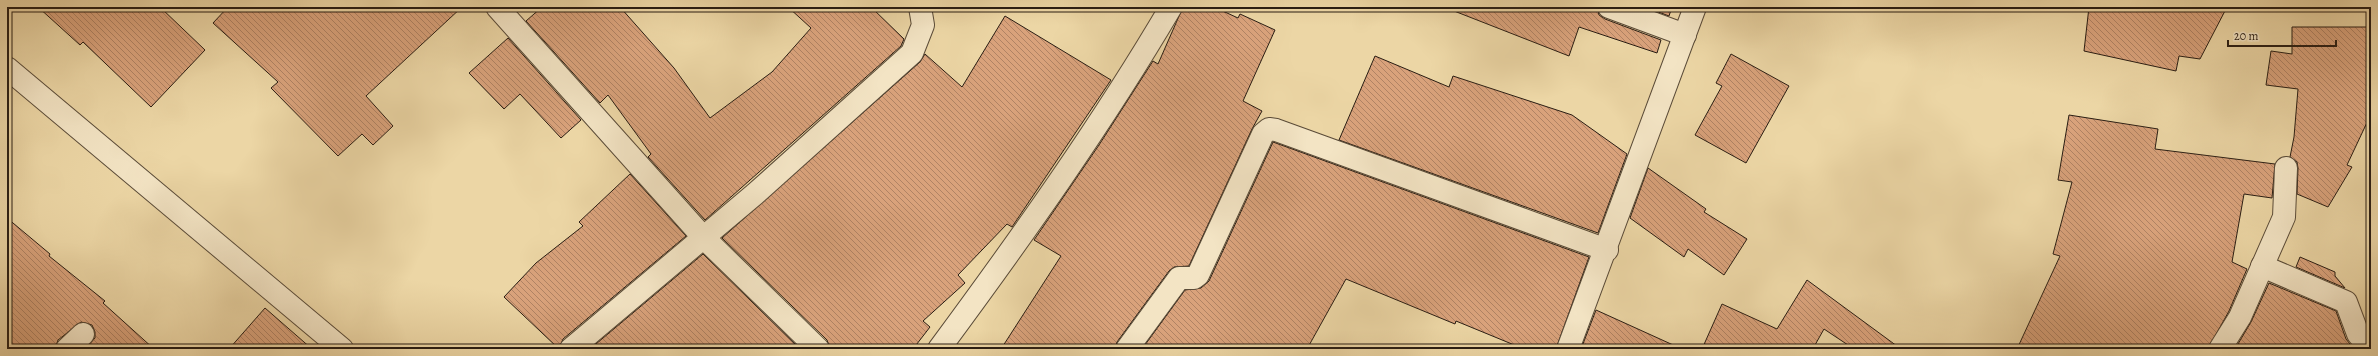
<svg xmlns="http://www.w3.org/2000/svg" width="2378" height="356" font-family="Alegreya,serif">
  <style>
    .building { fill: url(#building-back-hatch); stroke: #291d13 }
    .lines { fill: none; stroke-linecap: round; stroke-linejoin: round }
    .street-casing { stroke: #5a4b38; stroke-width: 24 }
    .street { stroke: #f3e4c4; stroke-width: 22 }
  </style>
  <defs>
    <pattern id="building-back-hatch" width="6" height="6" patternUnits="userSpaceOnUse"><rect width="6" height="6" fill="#d9a27b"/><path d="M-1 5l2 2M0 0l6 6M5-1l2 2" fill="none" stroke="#b08364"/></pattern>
  </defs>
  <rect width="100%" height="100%" fill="#ecd6a5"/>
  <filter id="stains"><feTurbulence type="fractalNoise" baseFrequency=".005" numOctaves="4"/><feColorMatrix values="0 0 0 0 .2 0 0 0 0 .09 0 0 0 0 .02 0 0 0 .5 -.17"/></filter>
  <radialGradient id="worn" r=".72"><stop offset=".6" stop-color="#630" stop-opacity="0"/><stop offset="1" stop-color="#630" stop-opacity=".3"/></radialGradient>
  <g class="building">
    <path d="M38,7h122l45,43 -54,57 -68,-65 -3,3z"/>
    <path d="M228,7h234l-96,89 27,30 -20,19 -11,-11 -24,22 -67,-68 7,-6 -65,-59z"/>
    <path d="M542,7h78l54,61 36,50 62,-46 39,-44 -23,-21h83l33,32 -3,7 -196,174 -57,-63 3,-3 -43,-59 -8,8 -74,-82z"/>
    <path d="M1183,7h31l24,11 2,-4 35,16 -32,71 19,10 -10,18 -63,137 -15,1 -5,4 -52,71 -2,7h-114l60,-93 -27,-16 65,-95 54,-84 5,3z"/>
    <path d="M1450,7h147l2,8 6,4 56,21 -4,13 -78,-26 -10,29 -120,-47z"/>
    <path d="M1645,7h27l-3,9z"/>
    <path d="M2089,7h138l-27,52 -21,-3 -3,15 -92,-20z"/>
    <path d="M1005,16l106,64 -99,147 -5,-3 -49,51 7,8 -42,38 7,6 -17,22h-83l-3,-9 -105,-102 198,-176 5,-8 37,33z"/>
    <path d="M2292,27h79v87l-24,51 5,2 -24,40 -31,-13 1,-26 -1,-6 -7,-5 4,-20 4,-48 -32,-4 5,-34 21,3z"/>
    <path d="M508,38l73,82 -20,18 -41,-44 -16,15 -35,-36z"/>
    <path d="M1731,54l58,32 -43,77 -51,-28 27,-49 -6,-3z"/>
    <path d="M1375,56l74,31 4,-11 119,39 55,39 -29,79 -259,-93z"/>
    <path d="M2069,115l89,14 -3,20 120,15 -3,34 -28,-4 -12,68 15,7 -18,42 -21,38h-191l43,-93 -7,-2 19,-72 -14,-2z"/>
    <path d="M1273,142l316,115 -33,92h-32l-68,-28 -1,3 -109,-45 -39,70h-165l43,-59 16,-2 8,-7z"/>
    <path d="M1648,168l58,41 -2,3 43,27 -23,36 -36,-26 -4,8 -54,-39z"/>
    <path d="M630,174l56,62 -123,103 -4,10 -55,-52 32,-34 47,-37 -4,-4z"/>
    <path d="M7,218l43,36 -1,2 56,45 -2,2 51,46h-69l10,-11v-6l-3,-7 -11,-3 -23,18 -3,9h-48z"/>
    <path d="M703,254l97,95h-210z"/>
    <path d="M2300,257l35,15v4l10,12 -49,-21z"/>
    <path d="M1807,280l94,69h-47l-30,-20 -9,16 8,4h-121l20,-45 55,25z"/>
    <path d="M2269,283l67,28 10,28 8,10h-119l16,-27z"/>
    <path d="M265,308l47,41h-83z"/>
    <path d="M1596,310l86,39h-101z"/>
  </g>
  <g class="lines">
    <defs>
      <g id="street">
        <path d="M497,7l206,230 115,112"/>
        <path d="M1609,7l76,28"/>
        <path d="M7,68l335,281"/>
        <path d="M2262,266l84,36 12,32 13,15"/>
        <path d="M67,349l16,-15"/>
        <path d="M571,349l184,-155 157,-141 11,-28 -3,-18"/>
        <path d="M939,349c82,-111 162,-223 232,-342"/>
        <path d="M1127,349l52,-71h15l4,-3 65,-141 6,-5 7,1 331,120"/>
        <path d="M1568,349l127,-342"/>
        <path d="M2220,349l20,-32 44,-100 2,-49"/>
      </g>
    </defs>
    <use href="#street" class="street-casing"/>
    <use href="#street" class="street"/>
  </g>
  <rect width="2378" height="356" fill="none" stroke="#ecd6a5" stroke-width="24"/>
  <rect x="8" y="8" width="2362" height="340" fill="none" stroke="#291d13" stroke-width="2"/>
  <rect x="12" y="12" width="2354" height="332" fill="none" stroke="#291d13"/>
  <path d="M2228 40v6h108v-6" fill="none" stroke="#291d13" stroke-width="2"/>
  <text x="2234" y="40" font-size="12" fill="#291d13" stroke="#f3e4c4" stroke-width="3" paint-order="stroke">20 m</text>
  <rect width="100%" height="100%" filter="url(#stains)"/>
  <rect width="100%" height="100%" fill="url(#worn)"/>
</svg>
